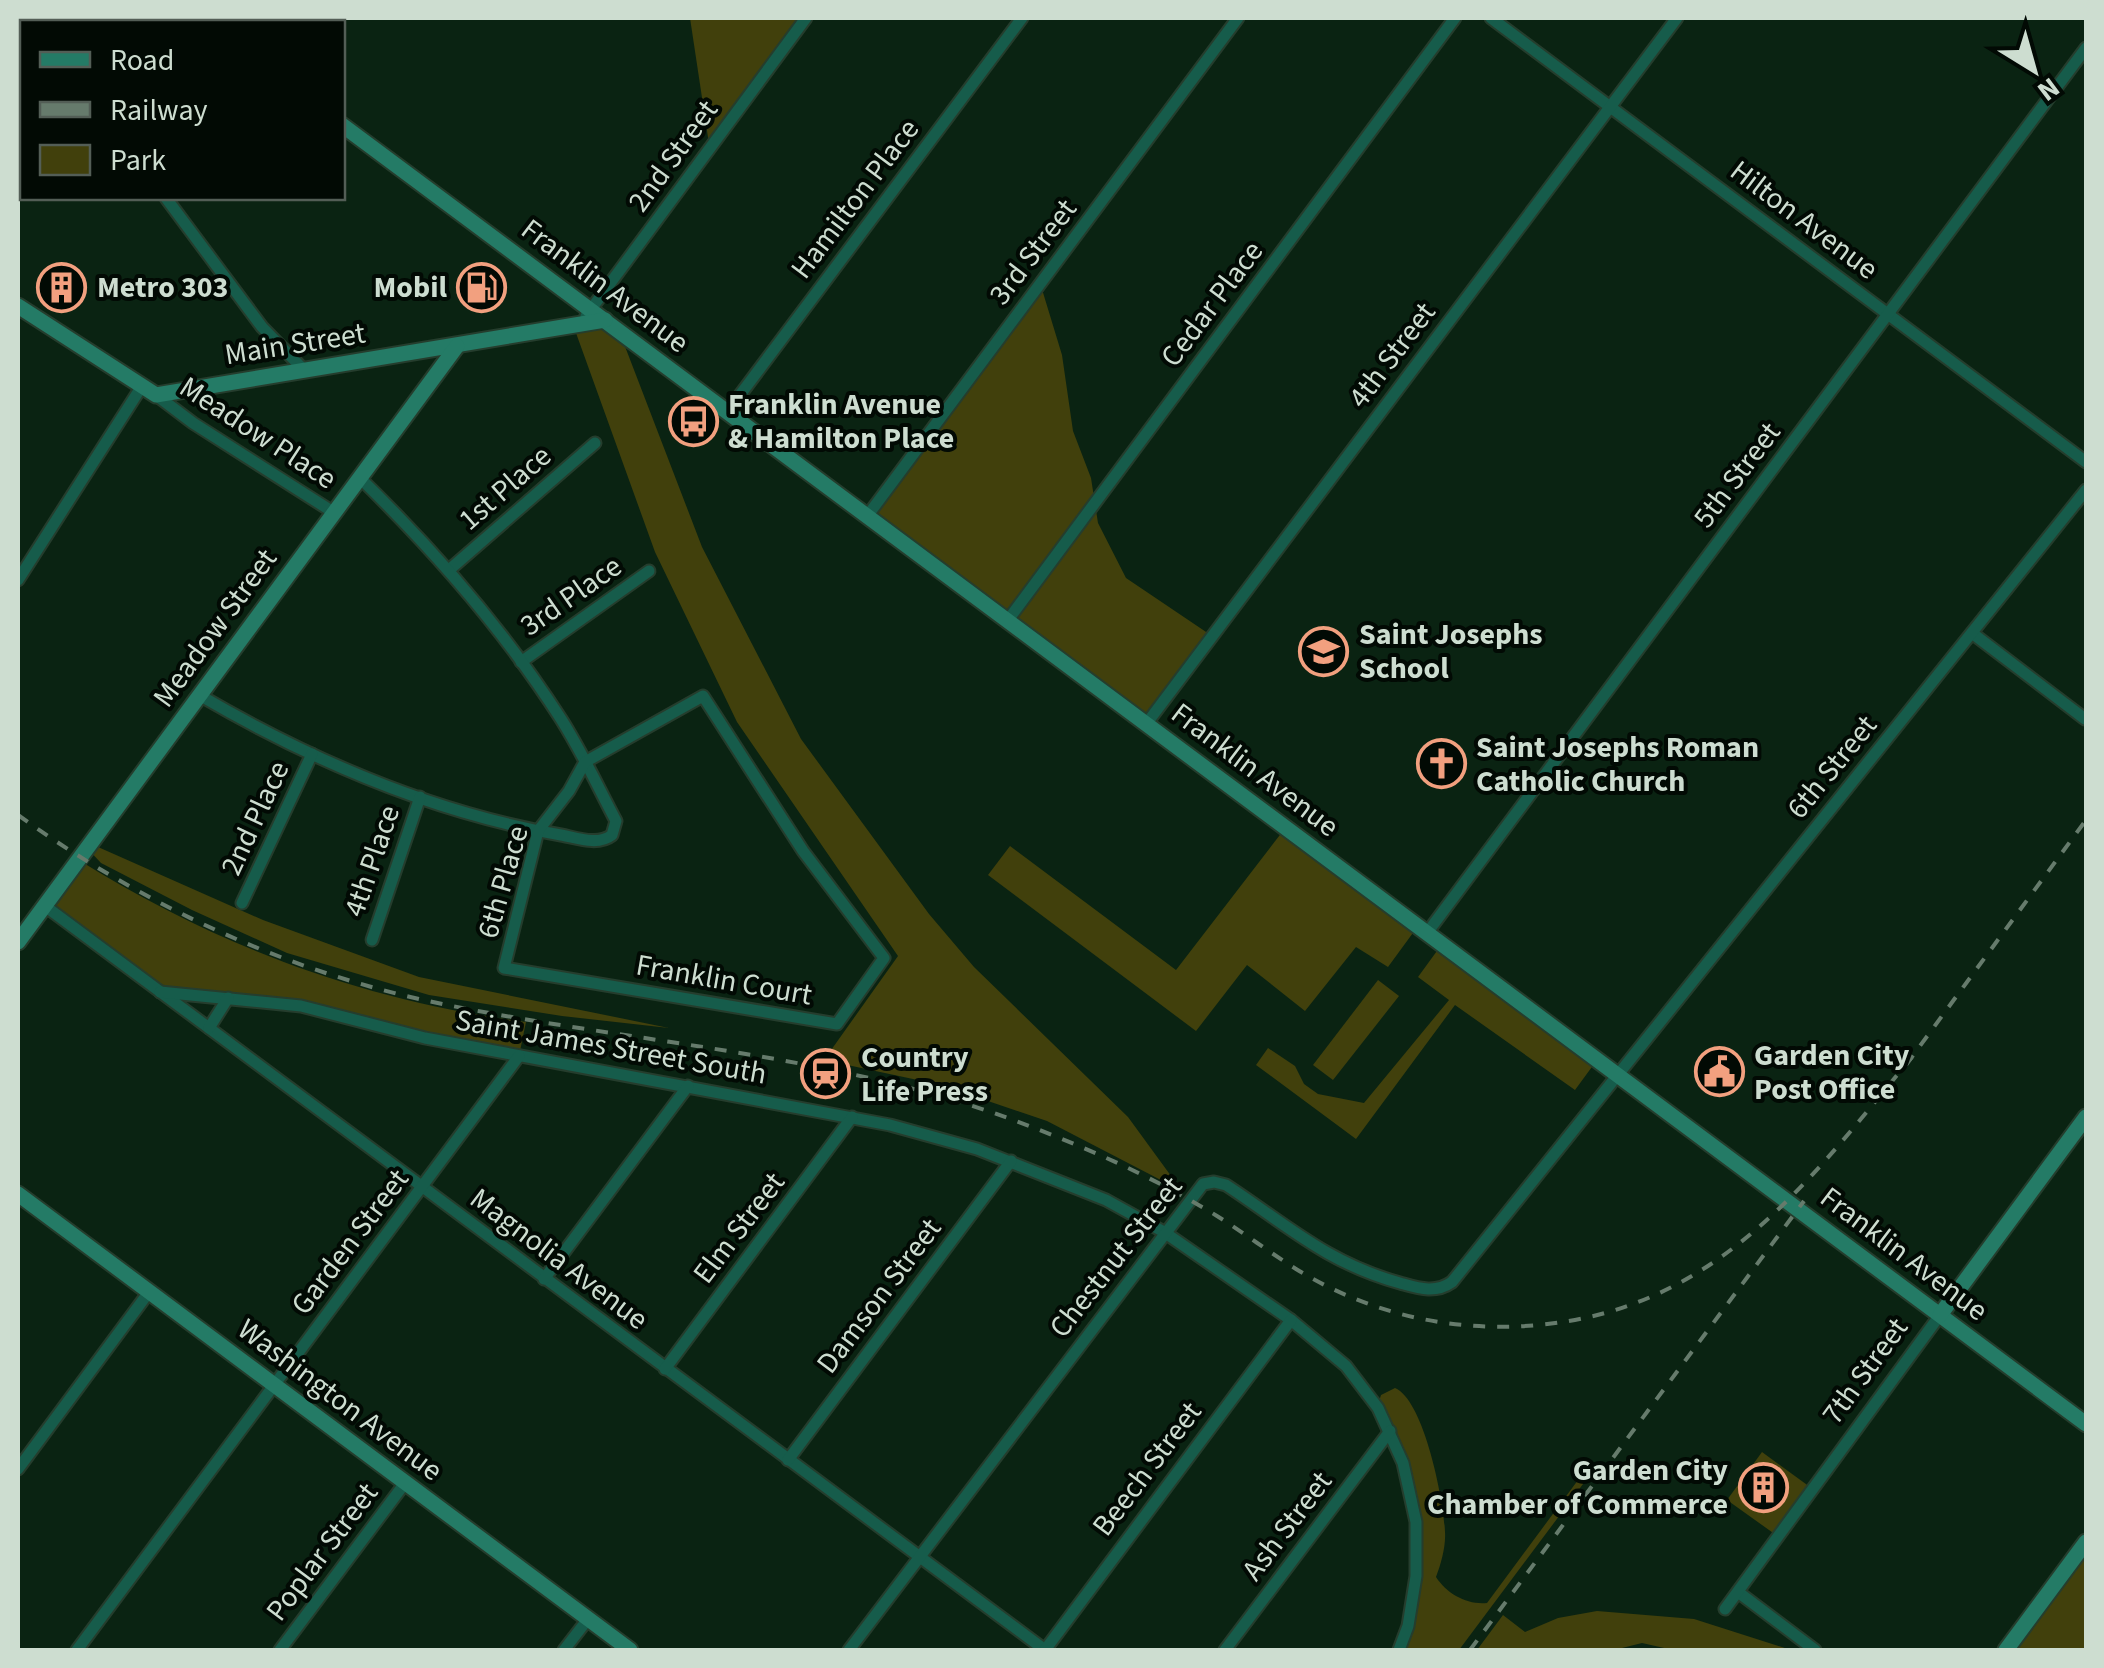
<svg xmlns="http://www.w3.org/2000/svg" width="2104" height="1668" font-family="'Source Sans 3',sans-serif">
  <style>
    .green { fill: #41400c }
    .lines { fill: none; stroke-linecap: round; stroke-linejoin: round }
    .street-casing { stroke: #253d2d; stroke-width: 15 }
    .secondary-casing { stroke: #253d2d; stroke-width: 19 }
    .street { stroke: #165c4b; stroke-width: 11 }
    .secondary { stroke: #247b66; stroke-width: 15 }
    .rail { stroke: #667b6c; stroke-width: 4; stroke-dasharray: 12 12; stroke-linecap: butt }
    .labels { text-anchor: middle; dominant-baseline: central; stroke-width: 8; stroke-linejoin: round; paint-order: stroke }
    .street-label { font-size: 30px; fill: #cdddd0; stroke: #020a04 }
    .poi-label { font-size: 30px; font-weight: bold; fill: #cdddd0; stroke: #020a04; text-anchor: start }
  </style>
  <rect width="100%" height="100%" fill="#0a2312"/>
  <g class="green">
    <path d="M690,18h114l-95,126z"/>
    <path d="M1041,286l21,69 11,76 18,47 7,45 28,55 89,60 -66,90 -282,-210z"/>
    <path d="M588,312l33,24 81,211 99,192 128,175 45,53 154,150 54,74 -135,-70 -106,-36 -117,-25 74,-104 -161,-234 -82,-170 -79,-219z"/>
    <path d="M1286,827l132,99 -30,41 -32,-20 -51,64 -58,-46 -51,66 -208,-156 22,-29 166,124z"/>
    <path d="M89,843l174,77 156,57 250,51 -107,-12 -133,-21 -142,-42 -95,-43 -91,-47 -15,-16z"/>
    <path d="M77,859c142,88 283,141 449,163l-7,34 -218,-50 -128,-12 -129,-88z"/>
    <path d="M1442,944l155,116 -22,30 -120,-85 -99,134 -100,-74 12,-17 27,18 9,18 14,10 46,9 85,-103 -31,-23z"/>
    <path d="M1378,980l21,16 -66,84 -20,-15z"/>
    <path d="M1395,1388c29,12 49,113 50,144 1,14 -4,32 -9,45 11,17 31,28 51,26l94,-127h8l-130,174h-60l16,-68 -5,-87 -33,-87 4,-13z"/>
    <path d="M1762,1452l48,35 -34,48 -49,-35z"/>
    <path d="M2086,1543v107h-80z"/>
    <path d="M1597,1611l97,8 97,31h-118l-31,-7 -28,7h-137l26,-35 22,17 33,-14z"/>
  </g>
  <g class="lines">
    <defs>
      <g id="street">
        <path d="M34,18l3,4"/>
        <path d="M1491,18l595,444"/>
        <path d="M315,22l4,-4"/>
        <path d="M166,198l96,129 43,44"/>
        <path d="M586,316l220,-298"/>
        <path d="M156,395l37,28 140,89"/>
        <path d="M728,411l294,-393"/>
        <path d="M868,515l370,-497"/>
        <path d="M449,570l146,-127"/>
        <path d="M18,580l124,-194"/>
        <path d="M1008,620l447,-602"/>
        <path d="M1972,633l113,86"/>
        <path d="M521,662l128,-91"/>
        <path d="M201,696c110,64 233,117 360,139 16,3 37,11 51,0l4,-14c-18,-34 -34,-69 -55,-102 -57,-89 -126,-168 -202,-242"/>
        <path d="M703,696l100,155 81,107 -47,66 -333,-56 34,-137 31,-40 16,-29z"/>
        <path d="M1147,723l530,-705"/>
        <path d="M242,903l70,-149"/>
        <path d="M45,906l1000,744"/>
        <path d="M1427,933l659,-885"/>
        <path d="M372,940l48,-143"/>
        <path d="M160,992l141,14 124,32 465,87 87,24 129,51 58,32 127,88 55,46 32,42 25,55 13,59v54l-8,50 -9,24"/>
        <path d="M209,1028l19,-30"/>
        <path d="M544,1279l144,-193"/>
        <path d="M665,1369l187,-252"/>
        <path d="M788,1460l223,-299"/>
        <path d="M18,1469l131,-177"/>
        <path d="M1738,1592l77,58"/>
        <path d="M1725,1609l215,-294"/>
        <path d="M77,1650l442,-594"/>
        <path d="M280,1650l125,-167"/>
        <path d="M564,1650l24,-31"/>
        <path d="M849,1650l354,-466 11,-2 12,3c61,40 101,78 174,98 18,5 35,11 52,-1l634,-792"/>
        <path d="M1045,1650l246,-330"/>
        <path d="M1225,1650l165,-219"/>
      </g>
      <g id="secondary">
        <path d="M197,18l7,4"/>
        <path d="M342,125l1744,1299"/>
        <path d="M18,306l138,89 449,-75"/>
        <path d="M18,942l439,-596"/>
        <path d="M18,1194l612,456"/>
        <path d="M1940,1315l146,-198"/>
        <path d="M2006,1650l80,-108"/>
      </g>
    </defs>
    <use href="#street" class="street-casing"/>
    <use href="#secondary" class="secondary-casing"/>
    <use href="#street" class="street"/>
    <use href="#secondary" class="secondary"/>
    <g class="rail">
      <path d="M18,815c122,88 263,154 410,186 202,43 415,51 609,128 62,24 123,52 180,87 27,17 52,36 79,53 73,45 157,64 242,56 178,-16 269,-141 374,-268"/>
      <path d="M1906,1065l180,-245"/>
      <path d="M1470,1650l334,-449"/>
    </g>
  </g>
  <defs>
    <symbol id="building-ring" viewBox="-11 -11 22 22"><circle r="9.5" fill="#020a04" stroke="#f2a07f" stroke-width="1.5"/><path d="M-4-6H4V6H1V3H-1V6H-4ZM-2.5-4.3h1.7v1.8h-1.7ZM.8-4.3h1.7v1.8H.8ZM-2.5-1h1.7V.8h-1.7ZM.8-1h1.7V.8H.8Z" fill="#f2a07f"/></symbol>
    <symbol id="fuel-ring" viewBox="-11 -11 22 22"><circle r="9.5" fill="#020a04" stroke="#f2a07f" stroke-width="1.5"/><path d="M-5.5-6h7V0h2V4h1.3V-2.5L3-4.5l.8-.8L6-3V5H2.5V1h-1V6h-7ZM-4.2-4.7v3.2H.2V-4.7Z" fill="#f2a07f"/></symbol>
    <symbol id="bus-ring" viewBox="-11 -11 22 22"><circle r="9.5" fill="#020a04" stroke="#f2a07f" stroke-width="1.5"/><path d="M-5-6H5V4H4V6H2V4H-2V6H-4V4H-5ZM-3.5-4V0h7V-4ZM-3.5 1.2v1.5H-2V1.2ZM2 1.2v1.5H3.5V1.2Z" fill="#f2a07f"/></symbol>
    <symbol id="school-ring" viewBox="-11 -11 22 22"><circle r="9.5" fill="#020a04" stroke="#f2a07f" stroke-width="1.5"/><path d="M0-5L7-2L0 1L-7-2ZM-4 1L0 2.5L4 1V4Q0 6-4 4Z" fill="#f2a07f"/></symbol>
    <symbol id="church-ring" viewBox="-11 -11 22 22"><circle r="9.5" fill="#020a04" stroke="#f2a07f" stroke-width="1.5"/><path d="M-1.2-6h2.4v3.5h3.3v2.4h-3.3V6h-2.4V-.1h-3.3v-2.4h3.3Z" fill="#f2a07f"/></symbol>
    <symbol id="civic-ring" viewBox="-11 -11 22 22"><circle r="9.5" fill="#020a04" stroke="#f2a07f" stroke-width="1.5"/><path d="M-.6-6.5H3V-4.5H.6V-3L4-1V1h2V6H-6V1h2V-1L-.6-3ZM-1.2 2.5V6h2.4V2.5Z" fill="#f2a07f"/></symbol>
    <symbol id="station-ring" viewBox="-11 -11 22 22"><circle r="9.5" fill="#020a04" stroke="#f2a07f" stroke-width="1.5"/><path d="M-3-6H3Q5-6 5-4V2Q5 4 3 4L4.5 6H3L1.5 4h-3L-3 6H-4.5L-3 4Q-5 4-5 2V-4Q-5-6-3-6ZM-3.5-4v3h7v-3ZM-3.5 1v1.5H-2V1ZM2 1v1.5H3.5V1Z" fill="#f2a07f"/></symbol>
  </defs>
  <g fill-rule="evenodd">
    <use href="#building-ring" x="34" y="260" width="55" height="55"/>
    <use href="#fuel-ring" x="454" y="260" width="55" height="55"/>
    <use href="#bus-ring" x="666" y="394" width="55" height="55"/>
    <use href="#school-ring" x="1296" y="624" width="55" height="55"/>
    <use href="#church-ring" x="1414" y="736" width="55" height="55"/>
    <use href="#civic-ring" x="1692" y="1044" width="55" height="55"/>
    <use href="#station-ring" x="798" y="1046" width="55" height="55"/>
    <use href="#building-ring" x="1736" y="1460" width="55" height="55"/>
  </g>
  <g class="labels">
    <g class="street-label">
      <text transform="translate(673 156) rotate(-54)">2nd Street</text>
      <text transform="translate(855 199) rotate(-53)">Hamilton Place</text>
      <text transform="translate(1804 220) rotate(37)">Hilton Avenue</text>
      <text transform="translate(1033 252) rotate(-53)">3rd Street</text>
      <text transform="translate(605 286) rotate(37)">Franklin Avenue</text>
      <text transform="translate(1212 304) rotate(-53)">Cedar Place</text>
      <text transform="translate(295 344) rotate(-9)">Main Street</text>
      <text transform="translate(1392 355) rotate(-53)">4th Street</text>
      <text transform="translate(258 433) rotate(33)">Meadow Place</text>
      <text transform="translate(1737 475) rotate(-53)">5th Street</text>
      <text transform="translate(505 488) rotate(-41)">1st Place</text>
      <text transform="translate(571 596) rotate(-35)">3rd Place</text>
      <text transform="translate(215 628) rotate(-54)">Meadow Street</text>
      <text transform="translate(1832 767) rotate(-51)">6th Street</text>
      <text transform="translate(1255 770) rotate(37)">Franklin Avenue</text>
      <text transform="translate(255 818) rotate(-65)">2nd Place</text>
      <text transform="translate(372 861) rotate(-71)">4th Place</text>
      <text transform="translate(503 882) rotate(-74)">6th Place</text>
      <text transform="translate(724 980) rotate(10)">Franklin Court</text>
      <text transform="translate(611 1047) rotate(10)">Saint James Street South</text>
      <text transform="translate(739 1228) rotate(-53)">Elm Street</text>
      <text transform="translate(350 1242) rotate(-53)">Garden Street</text>
      <text transform="translate(1904 1254) rotate(37)">Franklin Avenue</text>
      <text transform="translate(1116 1257) rotate(-52)">Chestnut Street</text>
      <text transform="translate(559 1259) rotate(37)">Magnolia Avenue</text>
      <text transform="translate(879 1296) rotate(-53)">Damson Street</text>
      <text transform="translate(1865 1371) rotate(-54)">7th Street</text>
      <text transform="translate(340 1400) rotate(37)">Washington Avenue</text>
      <text transform="translate(1147 1469) rotate(-53)">Beech Street</text>
      <text transform="translate(1287 1526) rotate(-53)">Ash Street</text>
      <text transform="translate(322 1552) rotate(-53)">Poplar Street</text>
    </g>
    <g class="poi-label">
      <text x="97" y="287">Metro 303</text>
      <text x="447" y="287" text-anchor="end">Mobil</text>
      <text x="728" y="404">Franklin Avenue<tspan x="728" dy="34">&amp; Hamilton Place</tspan></text>
      <text x="1359" y="634">Saint Josephs<tspan x="1359" dy="34">School</tspan></text>
      <text x="1476" y="747">Saint Josephs Roman<tspan x="1476" dy="34">Catholic Church</tspan></text>
      <text x="1754" y="1055">Garden City<tspan x="1754" dy="34">Post Office</tspan></text>
      <text x="861" y="1057">Country<tspan x="861" dy="34">Life Press</tspan></text>
      <text x="1728" y="1470" text-anchor="end">Garden City<tspan x="1728" dy="34">Chamber of Commerce</tspan></text>
    </g>
  </g>
  <rect width="2104" height="1668" fill="none" stroke="#cdddd0" stroke-width="40"/>
  <rect x="20" y="20" width="325" height="180" fill="#020a04" stroke="#535e56" stroke-width="2.5"/>
  <rect x="40" y="52" width="50" height="15" fill="#247b66" stroke="#535e56" stroke-width="2.5"/>
  <text x="110" y="70" font-size="30" fill="#cdddd0">Road</text>
  <rect x="40" y="102" width="50" height="15" fill="#667b6c" stroke="#535e56" stroke-width="2.5"/>
  <text x="110" y="120" font-size="30" fill="#cdddd0">Railway</text>
  <rect x="40" y="145" width="50" height="30" fill="#41400c" stroke="#535e56" stroke-width="2.5"/>
  <text x="110" y="170" font-size="30" fill="#cdddd0">Park</text>
  <g transform="translate(2034 70) rotate(143)" stroke="#020a04" stroke-width="8" paint-order="stroke">
  <path d="M0-8L18 38L0 25L-18 38Z" fill="#cdddd0"/>
  <text y="-15" font-size="28" font-weight="bold" text-anchor="middle" fill="#cdddd0">N</text>
  </g>
</svg>
